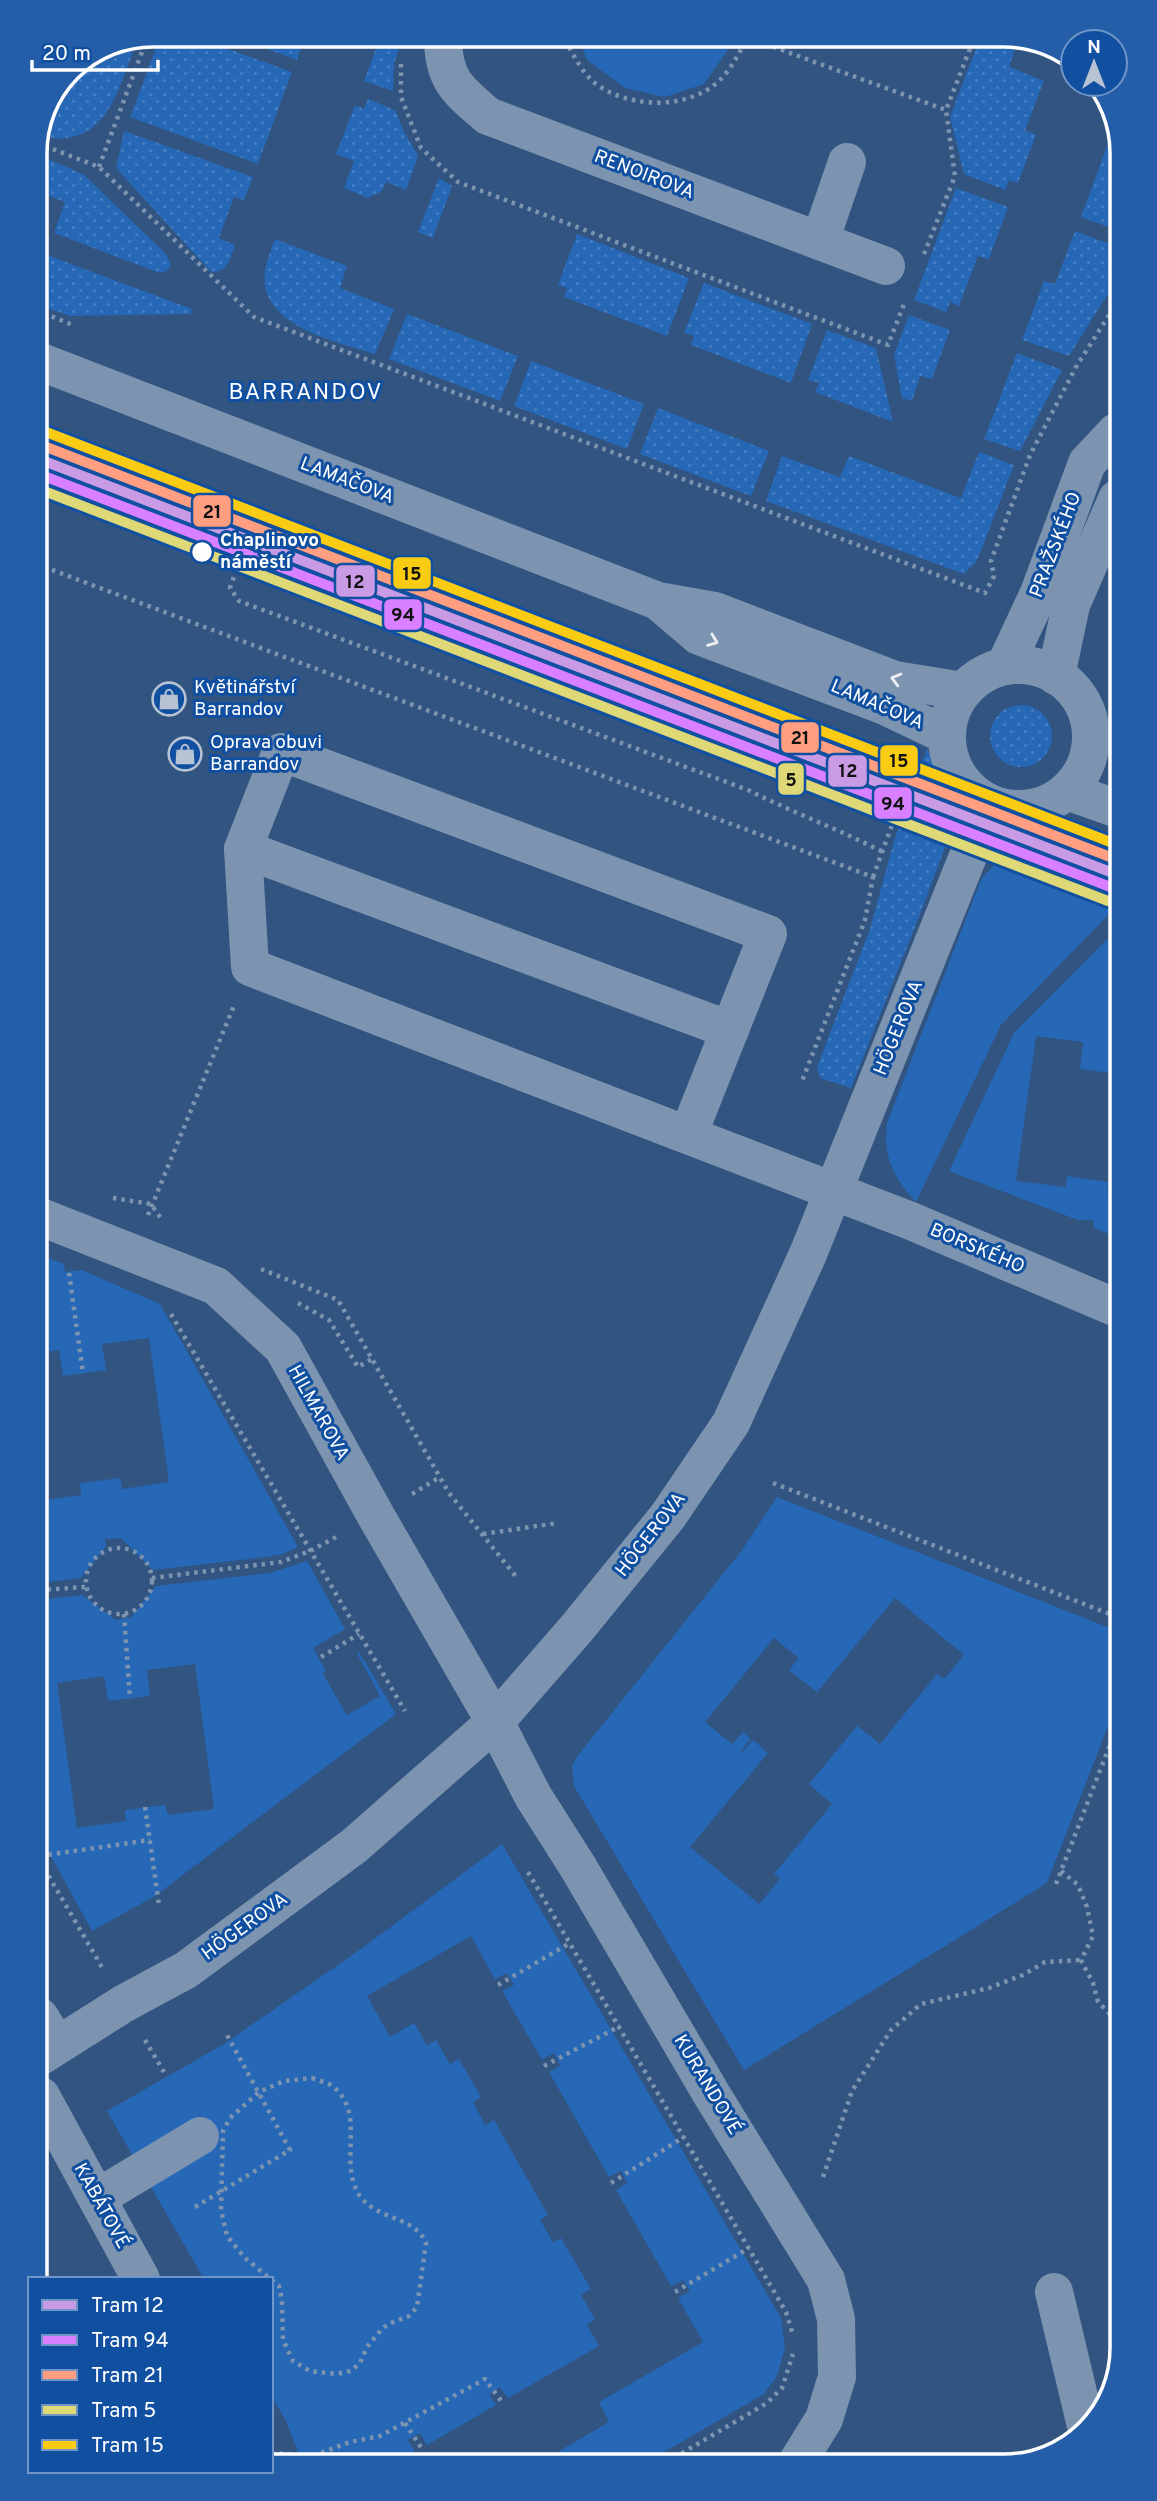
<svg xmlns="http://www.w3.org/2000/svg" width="1157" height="2501" font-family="Overpass,sans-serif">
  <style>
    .grass { fill: url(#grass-dots) }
    .park { fill: #2667b6; fill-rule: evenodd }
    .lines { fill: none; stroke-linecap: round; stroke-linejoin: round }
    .path { stroke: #7d94b0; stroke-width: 4.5; stroke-dasharray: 3.5 5; stroke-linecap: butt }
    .minor { stroke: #7d94b0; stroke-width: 38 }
    .tram-1-casing { stroke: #1150a1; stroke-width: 16 }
    .tram-2-casing { stroke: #1150a1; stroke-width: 16 }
    .tram-3-casing { stroke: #1150a1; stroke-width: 16 }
    .tram-4-casing { stroke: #1150a1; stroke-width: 16 }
    .tram-5-casing { stroke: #1150a1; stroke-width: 16 }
    .tram-1 { stroke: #c89be4; stroke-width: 10 }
    .tram-2 { stroke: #d880ff; stroke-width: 10 }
    .tram-3 { stroke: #ff9e80; stroke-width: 10 }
    .tram-4 { stroke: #dfd876; stroke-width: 10 }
    .tram-5 { stroke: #f9cc13; stroke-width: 10 }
    .oneway { stroke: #eceff3 }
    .stop-dot { fill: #fff; stroke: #1150a1; stroke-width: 2.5 }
    .labels { text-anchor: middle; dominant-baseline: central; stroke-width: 6; stroke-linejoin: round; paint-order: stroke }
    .street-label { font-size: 19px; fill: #fff; stroke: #1150a1 }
    .stop-label { font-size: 19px; font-weight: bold; fill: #fff; stroke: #1150a1; text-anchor: start }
    .poi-label { font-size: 19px; fill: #fff; stroke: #1150a1; text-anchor: start }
    .quarter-label { font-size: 23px; letter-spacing: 2px; fill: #fff; stroke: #1150a1 }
    .rim { fill: none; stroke: #fff; stroke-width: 3.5 }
    .line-badge { stroke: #1150a1; stroke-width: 2.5 }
    .pale-badge-label { font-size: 19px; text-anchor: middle; font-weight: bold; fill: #111 }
  </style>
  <defs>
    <pattern id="grass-dots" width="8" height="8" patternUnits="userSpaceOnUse" patternTransform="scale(1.75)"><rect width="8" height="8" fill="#2667b6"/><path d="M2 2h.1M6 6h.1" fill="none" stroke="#477ec1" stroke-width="1.8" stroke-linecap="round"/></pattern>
  </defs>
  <rect width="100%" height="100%" fill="#325480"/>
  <g class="grass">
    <path d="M1012,35l7,3 -10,29 35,14 -19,49 11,5 -18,48 -9,-3 -4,10 -41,-16 -14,-57 31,-81z"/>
    <path d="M379,41h22l-7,23 -1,27 -29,-10z"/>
    <path d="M303,42l-6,18 -46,-17z"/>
    <path d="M158,43h53l81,29 -34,92 -128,-47z"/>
    <path d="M109,44h27c-19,48 -30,107 -96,92l30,-67z"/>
    <path d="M368,99l27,11 9,22 14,24 -12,34 -20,-8 -4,9 -14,7 -24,-10 10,-27 -18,-7 19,-49 9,4z"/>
    <path d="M1114,127h2v103l-35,-13z"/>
    <path d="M124,131l129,46 -9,23 -10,-3 -15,41 16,7c-5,13 -7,28 -24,27l-95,-104z"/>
    <path d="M47,159l36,15 83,80 5,11c-3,7 -7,8 -14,7l-103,-39 11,-31 -29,-11z"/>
    <path d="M439,178l13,8 -19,52 -15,-6z"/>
    <path d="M956,188l52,19 -19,52 -11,-3 -19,50 -9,-4 -4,10 -32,-12z"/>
    <path d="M1075,231l41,15v35l-47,75 -47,-16 22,-59 11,3z"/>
    <path d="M577,234l112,44 -22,58 -103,-39 3,-9 -9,-3z"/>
    <path d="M275,239l72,27 -7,22 54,21 -19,45c-35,-11 -102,-25 -110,-68 -3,-15 5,-33 10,-47z"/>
    <path d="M44,254l148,55 -1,5 -121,2 -34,-12v-26z"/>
    <path d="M704,283l108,41 -21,59 -100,-38 3,-9 -10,-3z"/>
    <path d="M407,314l111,42 -18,45 -111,-42z"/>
    <path d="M909,315l41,15 -18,49 -12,-3 -8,25 -10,-3 -8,-43z"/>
    <path d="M827,330l49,18 17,74 -78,-30 4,-9 -11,-3z"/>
    <path d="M1017,353l45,17 -42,81 -36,-12z"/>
    <path d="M531,361l113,43 -17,45 -113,-43z"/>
    <path d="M658,408l111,43 -18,45 -111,-42z"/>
    <path d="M979,452l35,13 -37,96 -13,13 -198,-73 16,-45 58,21 9,-21 112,42z"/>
    <circle cx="1021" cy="736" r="31"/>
    <path d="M927,749l16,29 8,26v27l-32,86 -68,171 -31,-10 -3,-11 53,-138 24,-88z"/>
  </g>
  <g class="park">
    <path d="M724,38l10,3 -30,43 -39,13 -40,-9 -38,-28 -8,-21z"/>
    <path d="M1079,828l21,3 18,7v67l-117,120 -85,177c-23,-25 -33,-45 -29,-79l94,-243c30,-37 50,-48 98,-52z"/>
    <path d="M1118,928v146l-38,-5 3,-27 -47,-6 -20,145 50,6 1,-11 42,6 -2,11 12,2v43l-25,-10 -1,-8h-15l-129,-49 65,-138z"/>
    <path d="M38,1254l26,10 1,8 17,-2 78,34 138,243 -15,7 -17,3 -113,13 -32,-32 -16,1 1,7 -25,32 -42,5v-82l42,-6 -1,-12 40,-5 2,11 47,-7 -20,-144 -47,6 4,26 -43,6 -4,-26 -20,3z"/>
    <path d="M777,1497l343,135v63l-73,188 -303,187 -170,-284 -2,-20 4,-8 166,-208zM895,1598l69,57 -20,24 -7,-5 -57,70 -23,-18 -48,58 23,20 -58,70 6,5 -21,25 -69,-57 78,-94 -15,-13 -11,12 -1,-2 10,-11 -8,-7 -11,12 -27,-22 69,-84 25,20 -10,12 28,22z"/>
    <path d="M307,1561l38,68 -32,19 13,23 -3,3 24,41 33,-19 -23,-42 2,-2 37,62 -241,182 -63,35 -52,-95 -1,-236 43,-5 34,25 15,-3 25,-31 114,-13zM195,1664l19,145 -46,6 -3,-10 -40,5 1,11 -49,7 -20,-145 47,-7 4,25 42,-5 -3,-26z"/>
    <path d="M502,1844l279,474 4,30 -8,28 -13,18 -117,68 -88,1 2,-2 -5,-8 53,-31 -10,-20 104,-60 -25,-44 12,-7 -7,-11 -12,6 -55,-96 11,-7 -6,-12 -12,6 -60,-105 11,-6 -6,-13 -12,7 -40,-69 12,-6 -7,-12 -12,6 -24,-43 -104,60 23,41 24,-14 13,22 9,-5 14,24 9,-5 22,38 -8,5 12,23 9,-5 54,95 -8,5 13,22 8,-4 30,51 -10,6 14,24 -8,6 12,21 -91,52 -8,-11 -11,7 7,11 -69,40 -7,-12 -12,7 7,12 -21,12 -91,1 -17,-44 -15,-26v-116h-67l-97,-168 117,-67 141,-98z"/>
  </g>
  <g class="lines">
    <g class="path">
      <path d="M749,38l197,72 29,-74"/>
      <path d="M565,40c8,14 17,33 31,44 32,23 84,26 117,2 16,-12 25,-31 34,-48"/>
      <path d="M401,64v33l20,51 37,34 430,163 16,-41"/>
      <path d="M37,143l62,24 155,150 731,276 9,-17 -3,-15 39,-106 46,-88 40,-63"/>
      <path d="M99,167l46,-123"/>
      <path d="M924,254l31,-78 -9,-66"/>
      <path d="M36,260l7,-22"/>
      <path d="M36,310l39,16"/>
      <path d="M256,513l-26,75 9,13 509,189c44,22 90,39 135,62"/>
      <path d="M36,564l837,313 -8,43 -63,161"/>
      <path d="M873,877l34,-93"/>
      <path d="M113,1198l38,6 11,16"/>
      <path d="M148,1215l87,-212"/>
      <path d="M261,1269l77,31 111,193 69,86"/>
      <path d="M69,1273l14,100"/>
      <path d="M298,1303l31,17 29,47 14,-8"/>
      <path d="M171,1314l234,397"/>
      <path d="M773,1483l347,135"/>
      <path d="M412,1494l28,-17"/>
      <path d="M483,1534l75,-11"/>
      <circle cx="119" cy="1581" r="33"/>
      <path d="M152,1578l129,-16 29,-11 30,-16"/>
      <path d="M39,1590l47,-3"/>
      <path d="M124,1614l6,85"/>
      <path d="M321,1657l38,-23"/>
      <path d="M145,1807l14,98"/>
      <path d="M40,1856l110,-16"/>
      <path d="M40,1861l63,108"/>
      <path d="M1061,1871l17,14 9,22 6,29 -12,24 12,23 5,19 23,23"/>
      <path d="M528,1872l258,440 7,23"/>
      <path d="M1056,1884l64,-165"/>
      <path d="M498,1985l72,-42"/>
      <path d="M145,2040l19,32"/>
      <path d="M544,2066l76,-40"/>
      <path d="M312,2078c6,3 15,4 20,8 32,24 11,66 22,98 12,38 59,28 72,59l-9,64 -8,9 -21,8 -7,6 -14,17 -7,16 -9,8 -15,3 -26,-3 -17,-10 -10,-21 -1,-39 -3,-15 -34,-28 -18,-22 -6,-26 2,-79 7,-13 29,-26 25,-11z"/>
      <path d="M1121,2121c-16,22 -10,36 1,59"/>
      <path d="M823,2177l29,-86 39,-61 30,-26 68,-16 34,-13 22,-13 36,-2"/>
      <path d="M611,2183l73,-46"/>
      <path d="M195,2207l95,-57 -63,-115"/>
      <path d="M675,2292l74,-44"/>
      <path d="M405,2423l17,26"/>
      <path d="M271,2453l42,3 37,-14 30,-6 105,-57 17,23"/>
      <path d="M545,2461l2,2"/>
      <path d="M667,2462l100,-59 15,-15 11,-34"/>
    </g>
    <g class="minor">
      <path d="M443,41c1,40 16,50 45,75l398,150"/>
      <path d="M820,241l27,-79"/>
      <path d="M36,360l622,241 57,10 180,69 68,11"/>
      <path d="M659,602l40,34 186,70 61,29"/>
      <circle cx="1019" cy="737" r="72"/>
      <path d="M1005,666l34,-73 48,-130 29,-31"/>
      <path d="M1056,676l15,-71 46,-106"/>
      <path d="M1067,791l51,18"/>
      <path d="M243,849l487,181"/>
      <path d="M688,1135l80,-201 -487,-182 -38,97 7,118 661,254 208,88"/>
      <path d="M38,1216l178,70 67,62 93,168 119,206 38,74 45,71 134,228 114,185 10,39 1,58 -13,42 -26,42"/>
      <path d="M40,2017l17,28"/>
      <path d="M41,2056l82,-52 63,-34 168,-124 141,-124 82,-94 91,-112 63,-93 77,-169 181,-450"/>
      <path d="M41,2096l100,183"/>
      <path d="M97,2198l103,-62"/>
      <path d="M1054,2292l32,134"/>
    </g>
    <defs>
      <path id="tram-1" d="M36,458l1082,417"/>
      <path id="tram-2" d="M36,473l1077,415"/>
      <path id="tram-3" d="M41,445l1077,415"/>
      <path id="tram-4" d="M36,488l1072,413"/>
      <path id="tram-5" d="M46,432l1072,413"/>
    </defs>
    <use href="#tram-1" class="tram-1-casing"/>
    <use href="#tram-2" class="tram-2-casing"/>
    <use href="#tram-3" class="tram-3-casing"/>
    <use href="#tram-4" class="tram-4-casing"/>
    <use href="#tram-5" class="tram-5-casing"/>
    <use href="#tram-1" class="tram-1"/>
    <use href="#tram-2" class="tram-2"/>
    <use href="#tram-3" class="tram-3"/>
    <use href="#tram-4" class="tram-4"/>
    <use href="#tram-5" class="tram-5"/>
  </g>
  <defs><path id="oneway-chevron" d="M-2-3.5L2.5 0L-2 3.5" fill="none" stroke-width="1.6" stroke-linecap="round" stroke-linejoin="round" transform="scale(1.75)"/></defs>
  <g class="oneway">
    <use href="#oneway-chevron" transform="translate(713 641) rotate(21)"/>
    <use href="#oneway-chevron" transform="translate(896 679) rotate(-165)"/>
  </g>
  <defs>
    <symbol id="shop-ring" viewBox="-11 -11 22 22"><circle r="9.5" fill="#1150a1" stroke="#b7c3d3" stroke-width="1.5"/><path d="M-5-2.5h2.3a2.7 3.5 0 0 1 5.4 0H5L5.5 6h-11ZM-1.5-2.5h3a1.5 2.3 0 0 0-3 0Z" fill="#b7c3d3"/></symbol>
  </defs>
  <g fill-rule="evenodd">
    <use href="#shop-ring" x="150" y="680" width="38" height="38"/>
    <use href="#shop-ring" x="166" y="735" width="38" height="38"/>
  </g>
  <circle class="stop-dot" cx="202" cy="552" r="11"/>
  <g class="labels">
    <g class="street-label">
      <text transform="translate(644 175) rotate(21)">RENOIROVA</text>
      <text transform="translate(347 481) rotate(21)">LAMAČOVA</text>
      <text transform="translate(1056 545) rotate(-69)">PRAŽSKÉHO</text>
      <text transform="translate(877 705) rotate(23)">LAMAČOVA</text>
      <text transform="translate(899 1028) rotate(-68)">HÖGEROVA</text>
      <text transform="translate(977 1249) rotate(23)">BORSKÉHO</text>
      <text transform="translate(318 1413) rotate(61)">HILMAROVA</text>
      <text transform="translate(651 1535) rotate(-52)">HÖGEROVA</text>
      <text transform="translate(245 1927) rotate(-36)">HÖGEROVA</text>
      <text transform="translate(707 2085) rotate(59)">KURANDOVÉ</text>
      <text transform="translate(101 2206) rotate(61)">KABÁTOVÉ</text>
    </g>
    <g class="stop-label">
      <text x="220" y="541">Chaplinovo<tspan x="220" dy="22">náměstí</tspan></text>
    </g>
    <g class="poi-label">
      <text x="194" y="688">Květinářství<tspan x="194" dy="22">Barrandov</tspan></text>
      <text x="210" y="743">Oprava obuvi<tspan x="210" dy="22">Barrandov</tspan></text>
    </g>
    <g class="quarter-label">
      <text x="306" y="393">BARRANDOV</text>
    </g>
  </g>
  <path d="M0 0H1157V2501H0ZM153 47H1004A106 106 0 0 1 1110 153V2348A106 106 0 0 1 1004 2454H153A106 106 0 0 1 47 2348V153A106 106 0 0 1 153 47Z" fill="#245ea9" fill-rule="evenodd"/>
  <path class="rim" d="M153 47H1004A106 106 0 0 1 1110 153V2348A106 106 0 0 1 1004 2454H153A106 106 0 0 1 47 2348V153A106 106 0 0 1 153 47Z"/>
  <g class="line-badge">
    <rect x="192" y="494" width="40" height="34" rx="7" fill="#ff9e80"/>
    <rect x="392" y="556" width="40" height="34" rx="7" fill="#f9cc13"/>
    <rect x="335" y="564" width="41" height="34" rx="7" fill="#c89be4"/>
    <rect x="383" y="598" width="40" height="33" rx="7" fill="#d880ff"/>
    <rect x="780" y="721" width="40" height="33" rx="7" fill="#ff9e80"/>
    <rect x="879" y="744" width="40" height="33" rx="7" fill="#f9cc13"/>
    <rect x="827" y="754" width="41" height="34" rx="7" fill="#c89be4"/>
    <rect x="777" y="762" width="28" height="34" rx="7" fill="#dfd876"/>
    <rect x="873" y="786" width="40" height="34" rx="7" fill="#d880ff"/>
  </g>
  <g class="pale-badge-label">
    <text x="212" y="518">21</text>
    <text x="412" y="580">15</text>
    <text x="355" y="588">12</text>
    <text x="403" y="621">94</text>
    <text x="800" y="744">21</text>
    <text x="899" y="767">15</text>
    <text x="848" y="777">12</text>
    <text x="791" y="786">5</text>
    <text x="893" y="810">94</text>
  </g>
  <rect x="28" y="2277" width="245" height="196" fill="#1150a1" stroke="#7096c7" stroke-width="2"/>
  <rect x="42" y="2300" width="35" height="10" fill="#c89be4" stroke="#7096c7" stroke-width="2"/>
  <text x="91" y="2312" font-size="21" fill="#ffffff">Tram 12</text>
  <rect x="42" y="2335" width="35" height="10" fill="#d880ff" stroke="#7096c7" stroke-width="2"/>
  <text x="91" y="2347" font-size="21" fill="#ffffff">Tram 94</text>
  <rect x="42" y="2370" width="35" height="10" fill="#ff9e80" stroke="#7096c7" stroke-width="2"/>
  <text x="91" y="2382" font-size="21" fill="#ffffff">Tram 21</text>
  <rect x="42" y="2405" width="35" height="10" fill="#dfd876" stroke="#7096c7" stroke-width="2"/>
  <text x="91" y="2417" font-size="21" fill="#ffffff">Tram 5</text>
  <rect x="42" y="2440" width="35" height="10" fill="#f9cc13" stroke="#7096c7" stroke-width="2"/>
  <text x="91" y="2452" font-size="21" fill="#ffffff">Tram 15</text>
  <g transform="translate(1094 63)"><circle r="33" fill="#1150a1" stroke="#7096c7" stroke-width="2"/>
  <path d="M0-5L12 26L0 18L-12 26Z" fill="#b7c3d3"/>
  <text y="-10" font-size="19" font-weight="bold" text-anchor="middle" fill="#ffffff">N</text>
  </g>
  <path d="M32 60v10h126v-10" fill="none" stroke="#ffffff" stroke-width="3.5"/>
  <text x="42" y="60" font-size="21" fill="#ffffff" stroke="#1150a1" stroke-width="5" paint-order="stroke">20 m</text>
</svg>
